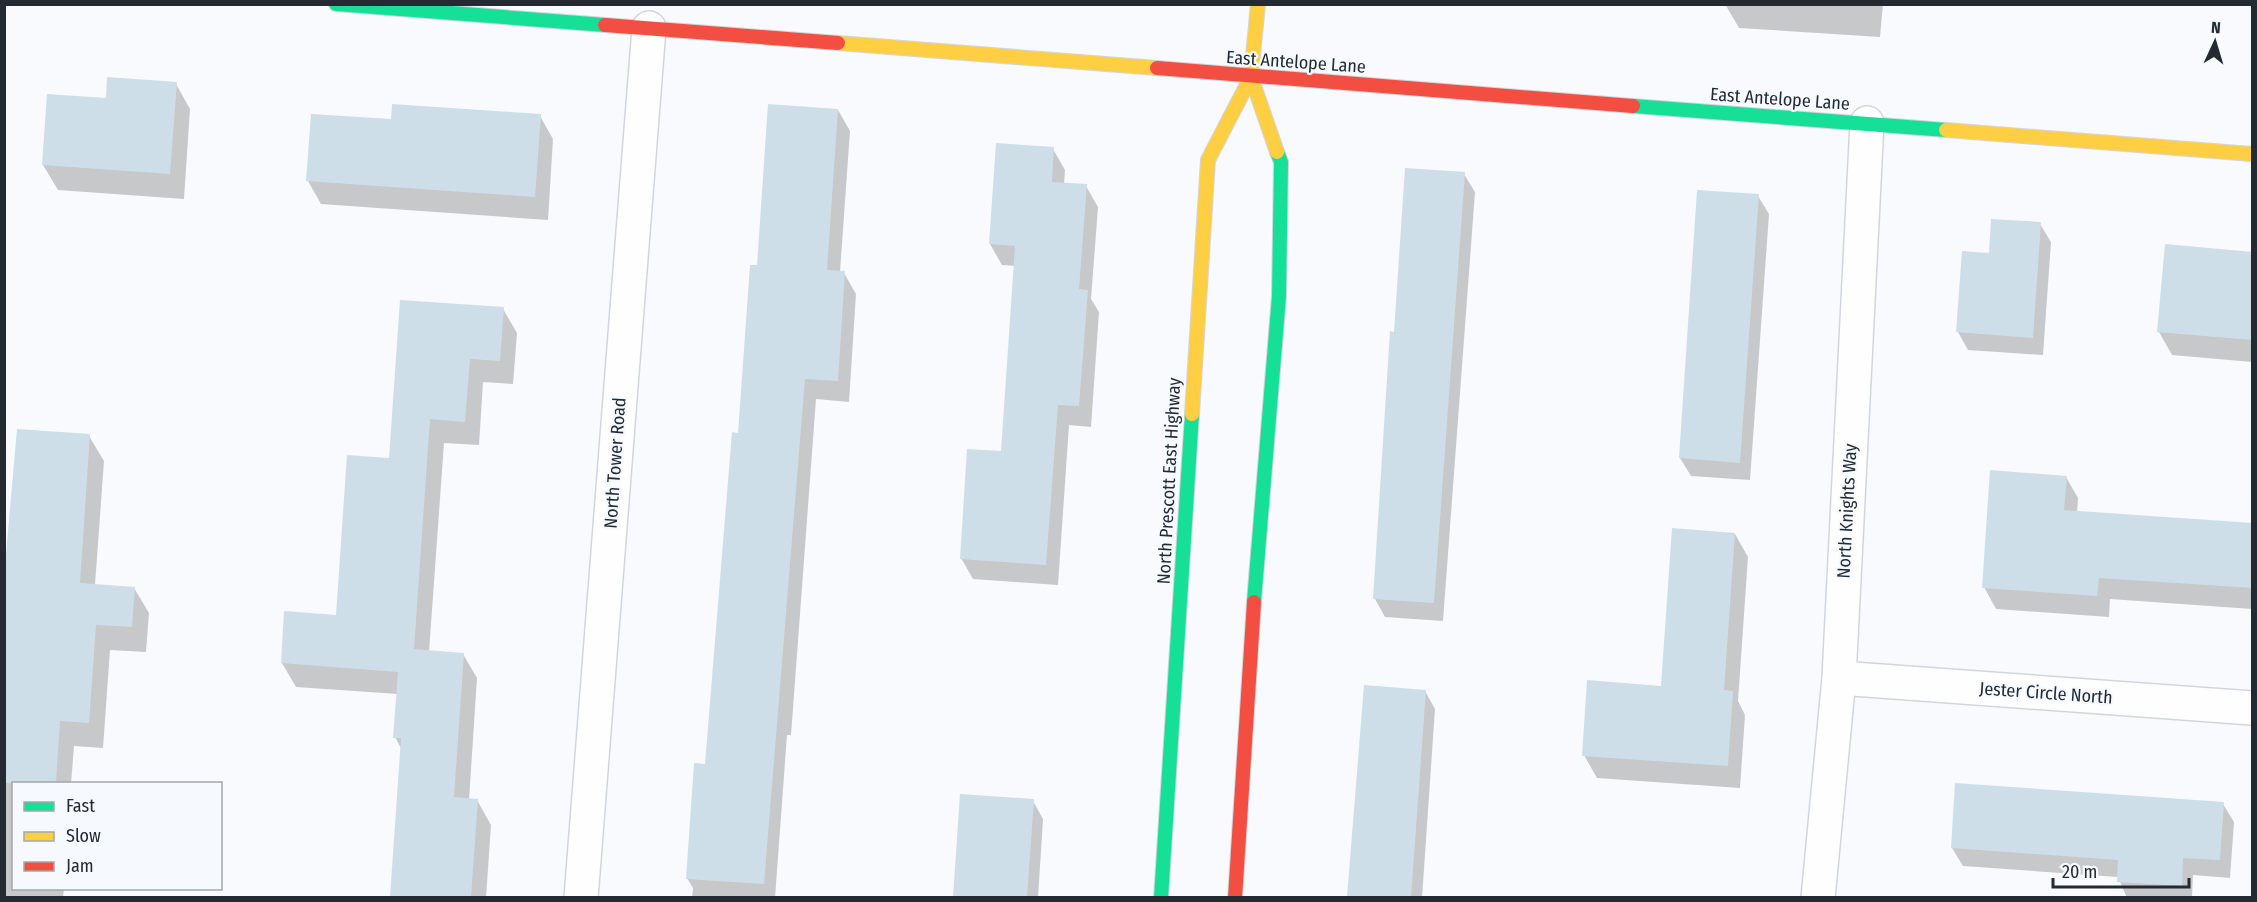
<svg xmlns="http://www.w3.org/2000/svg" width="2257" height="902" font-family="'Fira Sans Condensed',sans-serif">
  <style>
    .shadow { fill: #0003 }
    .building { fill: #cedee8 }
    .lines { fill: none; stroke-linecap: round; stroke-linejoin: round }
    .street-casing { stroke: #d2d6dc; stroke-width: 36 }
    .fast-casing { stroke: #d2d6dc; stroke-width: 16 }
    .slow-casing { stroke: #d2d6dc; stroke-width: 16 }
    .jam-casing { stroke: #d2d6dc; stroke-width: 16 }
    .street { stroke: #fefeff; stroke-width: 33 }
    .fast { stroke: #16e098; stroke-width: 14 }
    .slow { stroke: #ffcf43; stroke-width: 14 }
    .jam { stroke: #f24e42; stroke-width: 14 }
    .labels { text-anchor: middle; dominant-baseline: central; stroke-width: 4.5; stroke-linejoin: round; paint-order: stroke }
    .street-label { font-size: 18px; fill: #232a32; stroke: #f6faff }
  </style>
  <rect width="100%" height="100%" fill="#f8fafd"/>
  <g class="shadow">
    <path d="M1725,4h158l-3,33 -141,-9z"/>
    <path d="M176,84l14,25 -6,90 -126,-9 -15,-25 64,-66z"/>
    <path d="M838,110l12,21 -10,141 4,1 12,21 -7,108 -33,-3 -25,336h-4l-12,163h-83l1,-10 -6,-10 19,-112 52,-499z"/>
    <path d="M540,116l13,23 -5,81 -227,-16 -13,-23 84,-60z"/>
    <path d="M1053,149l12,21 -1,14 22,2 12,21 -7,92 8,13 -8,115 -22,-2 -11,160 -85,-6 -12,-21 42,-105 13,-187 -14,-1 -12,-21z"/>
    <path d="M1464,174l11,18 -32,429 -58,-4 -10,-18 20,-266z"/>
    <path d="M1758,196l11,18 -19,266 -59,-4 -11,-18z"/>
    <path d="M2040,224l11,18 -8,113 -75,-5 -10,-18 32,-78z"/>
    <path d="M2252,253v109l-80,-7 -13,-23z"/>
    <path d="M503,309l14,24 -4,51 -30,-2 -4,63 -35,-2 -15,209 34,2 14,24 -8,122h8l14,25 -5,73h-94l10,-148 -7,-13 3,-43 -102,-7 -14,-24 55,-46 53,-157z"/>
    <path d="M89,436l15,25 -9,124 39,3 15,25 -3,39 -36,-2 -7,98 -29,-2 -3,38h-57v104h50l-1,10h-59v-289z"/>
    <path d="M2066,477l12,21 -1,15 175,12v84l-142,-10 -1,18 -113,-8 -12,-22z"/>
    <path d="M1735,534l13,23 -10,144 7,14 -5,73 -143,-10 -13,-23 78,-68z"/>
    <path d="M1366,687l59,4 10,18 -13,189h-73z"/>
    <path d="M962,796l71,5 10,18 -5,79h-83z"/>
    <path d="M2223,804l11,18 -4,56 -37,-3 -1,23h-65l-9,-21 -155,-11 -11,-18z"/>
  </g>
  <g class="building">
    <path d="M107,77l70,5 -7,92 -128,-9 5,-71 59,4z"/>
    <path d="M392,104l149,10 -6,83 -229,-16 5,-67 80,5z"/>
    <path d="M768,104l70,5 -11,161 18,1 -7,110 -33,-2 -41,505 -78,-5 8,-116 11,1 27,-332 6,1 12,-168h7z"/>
    <path d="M996,143l58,4 -2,35 35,2 -8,105 9,1 -9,116 -21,-1 -12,160 -86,-6 7,-110 34,2 14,-205 -26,-2z"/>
    <path d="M1405,168l60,4 -31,431 -61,-4 17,-268 4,1z"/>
    <path d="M1697,190l62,4 -19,269 -61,-5z"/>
    <path d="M1991,219l50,3 -8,116 -77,-6 6,-81 27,2z"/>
    <path d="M2165,244l88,8v88l-96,-8z"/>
    <path d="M400,300l104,7 -4,54 -30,-2 -5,63 -35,-3 -16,230 50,4 -10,144 24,2 -7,98h-81l11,-159h-8l5,-66 -117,-9 3,-52 52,4 11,-160 42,3z"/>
    <path d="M17,429l73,5 -10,149 55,4 -3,40 -36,-2 -7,98 -29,-2 -4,62h-52v-206z"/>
    <path d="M1990,470l77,6 -3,34 189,13v65l-154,-10 -2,18 -115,-8z"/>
    <path d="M1672,528l63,5 -11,157 9,1 -5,75 -146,-10 5,-76 74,6z"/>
    <path d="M1364,685l62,5 -15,207h-64z"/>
    <path d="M1955,783l269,19 -4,58 -37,-2 -1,28 -65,-4 1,-22 -167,-12z"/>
    <path d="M960,794l74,5 -7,98h-74z"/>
  </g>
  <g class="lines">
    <defs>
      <g id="street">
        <path d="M1839,678l413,30"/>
        <path d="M581,898l68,-870"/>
        <path d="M1818,898l21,-220 28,-555"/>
      </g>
      <g id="fast">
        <path d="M336,4l269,21"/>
        <path d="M1633,106l313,24"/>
        <path d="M1254,602l25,-306 2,-134 -4,-10"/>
        <path d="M1161,898l31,-484"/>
      </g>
      <g id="slow">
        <path d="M838,43l319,25"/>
        <path d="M1251,77l26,75"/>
        <path d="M1946,130l306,24"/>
        <path d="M1192,414l16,-254 43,-83 7,-73"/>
      </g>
      <g id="jam">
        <path d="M605,25l233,18"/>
        <path d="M1157,68l476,38"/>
        <path d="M1235,898l19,-296"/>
      </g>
    </defs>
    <use href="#street" class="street-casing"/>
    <use href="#fast" class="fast-casing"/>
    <use href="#slow" class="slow-casing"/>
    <use href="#jam" class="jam-casing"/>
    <use href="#street" class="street"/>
    <use href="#fast" class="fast"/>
    <use href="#slow" class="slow"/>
    <use href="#jam" class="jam"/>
  </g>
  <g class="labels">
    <g class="street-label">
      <text transform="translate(1296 62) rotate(4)">East Antelope Lane</text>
      <text transform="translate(1780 99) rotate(4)">East Antelope Lane</text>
      <text transform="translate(615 463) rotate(-86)">North Tower Road</text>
      <text transform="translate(1169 481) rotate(-87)">North Prescott East Highway</text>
      <text transform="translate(1847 511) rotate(-87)">North Knights Way</text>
      <text transform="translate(2046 693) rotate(4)">Jester Circle North</text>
    </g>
  </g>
  <rect width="2257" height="902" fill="none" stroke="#232a32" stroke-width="12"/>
  <rect x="12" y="782" width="210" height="108" fill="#f6faff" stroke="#a2a7ad" stroke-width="1.5"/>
  <rect x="24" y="802" width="30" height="9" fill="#16e098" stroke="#a2a7ad" stroke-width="1.5"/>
  <text x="66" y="812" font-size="18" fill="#232a32">Fast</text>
  <rect x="24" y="832" width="30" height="9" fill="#ffcf43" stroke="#a2a7ad" stroke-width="1.5"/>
  <text x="66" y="842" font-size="18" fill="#232a32">Slow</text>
  <rect x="24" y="862" width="30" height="9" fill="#f24e42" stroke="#a2a7ad" stroke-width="1.5"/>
  <text x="66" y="872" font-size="18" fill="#232a32">Jam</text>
  <g transform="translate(2215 42) rotate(4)" stroke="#f6faff" stroke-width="4.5" paint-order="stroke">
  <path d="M0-4.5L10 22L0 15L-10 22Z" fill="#232a32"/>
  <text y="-9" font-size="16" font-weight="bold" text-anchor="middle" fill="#232a32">N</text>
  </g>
  <path d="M2053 878v9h136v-9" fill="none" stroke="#232a32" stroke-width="3"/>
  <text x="2062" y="878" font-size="18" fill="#232a32" stroke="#f6faff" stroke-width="4.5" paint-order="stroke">20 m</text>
</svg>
